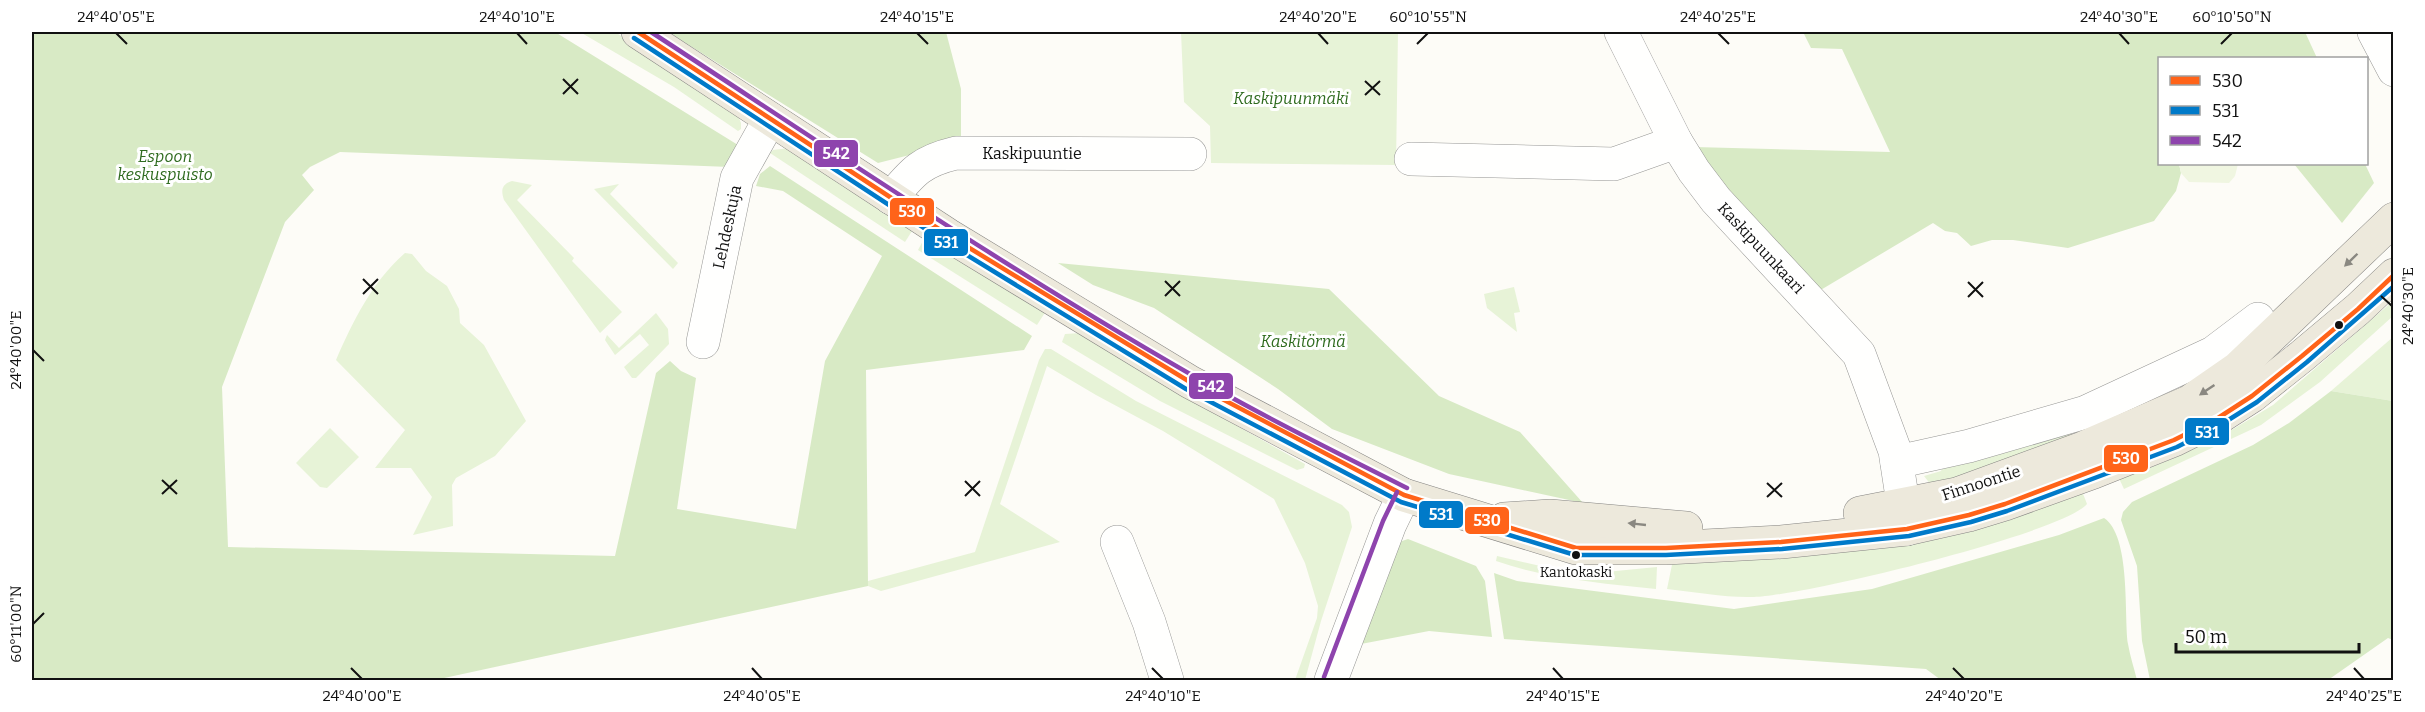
<svg xmlns="http://www.w3.org/2000/svg" width="2425" height="712" font-family="Bitter,serif">
  <style>
    .green { fill: #e7f3d7 }
    .forest { fill: #d8eac5 }
    .pitch { fill: #f0f6e1 }
    .lines { fill: none; stroke-linecap: round; stroke-linejoin: round }
    .minor-casing { stroke: #979795; stroke-width: 34 }
    .major-casing { stroke: #858482; stroke-width: 34 }
    .minor { stroke: #fffffe; stroke-width: 33 }
    .major { stroke: #ede9dc; stroke-width: 33 }
    .bus-1-casing { stroke: #fff; stroke-width: 9 }
    .bus-2-casing { stroke: #fff; stroke-width: 9 }
    .bus-3-casing { stroke: #fff; stroke-width: 9 }
    .bus-1 { stroke: #ff6319; stroke-width: 4.5 }
    .bus-2 { stroke: #007ac9; stroke-width: 4.5 }
    .bus-3 { stroke: #8e44ad; stroke-width: 4.5 }
    .oneway { fill: #8a8881 }
    .ticks { fill: none; stroke: #111; stroke-width: 2 }
    .bus-dot { fill: #111; stroke: #fff; stroke-width: 2 }
    .labels { text-anchor: middle; dominant-baseline: central; stroke-width: 6; stroke-linejoin: round; paint-order: stroke }
    .bus-label { font-size: 14px; fill: #111; stroke: #fff }
    .park-label { font-size: 16px; font-style: italic; fill: #2f6b1f; stroke: #fff }
    .street-label { font-size: 16px; fill: #111; stroke: #fff }
    .line-badge { stroke: #fff; stroke-width: 2 }
    .badge-label { font-size: 16px; text-anchor: middle; font-weight: bold; fill: #fff }
    .neatline { fill: none; stroke: #111; stroke-width: 2 }
    .ticks-label { font-size: 15px; text-anchor: middle; fill: #111 }
  </style>
  <rect width="100%" height="100%" fill="#fdfcf7"/>
  <g class="green">
    <path d="M580,32h35l121,79 5,12v6l-3,2 -64,-44z"/>
    <path d="M1181,32h217l-2,133 -185,-2 -1,-37 -26,-24z"/>
    <path d="M789,148l123,83 -7,11 -135,-89 3,-3z"/>
    <path d="M512,181l20,4 -15,15 57,58 -2,3 50,51 -22,21 -96,-133c-3,-9 -3,-16 8,-19z"/>
    <path d="M619,184l-9,10 68,69 -5,6 -79,-80z"/>
    <path d="M924,239l122,72 -9,14 -119,-75z"/>
    <path d="M405,253l7,1 14,17 21,15 12,23 1,14 24,22 42,76 -31,35 -39,22 -4,7 1,41 -40,9 19,-38 -21,-29h-36l30,-38 -69,-70c17,-39 36,-78 69,-107z"/>
    <path d="M1514,287l6,25 -6,1 3,19 -30,-24 -3,-14z"/>
    <path d="M2393,301v15l-73,66 -59,43 -137,64 -8,-17 31,-3 32,-13 56,-28 38,-23z"/>
    <path d="M656,313l12,16 1,15 -33,34h-4l-8,-11 25,-22 -9,-11 -25,21 -10,-15 2,-5 12,13z"/>
    <path d="M1081,333l92,57 132,74 -1,4 -7,2 -137,-69 -98,-59 3,-8z"/>
    <path d="M2393,337v64l-62,-10z"/>
    <path d="M1045,349h6l85,52 206,104 7,7 3,15 -31,94 -16,59h-10l22,-62 1,-12 -13,-43 -31,-64 -111,-68 -67,-36 -49,-29 -47,138 60,38 -179,49 -13,-5v-5l107,-29 64,-192z"/>
    <path d="M330,428l29,29 -32,31 -7,-1 -24,-24z"/>
    <path d="M2070,429l6,13 -145,43 -7,-9 17,-5 6,-14z"/>
    <path d="M2080,486l7,18c-26,30 -285,92 -333,93 -28,1 -58,-5 -87,-8l7,-34z"/>
    <path d="M1497,556l70,16 18,2 72,-7 -1,22c-55,-6 -108,-10 -160,-28z"/>
  </g>
  <g class="forest">
    <path d="M32,32h523l183,113 -8,22 -390,-15 -30,15 -8,8 12,15 -29,32 -63,165 6,160 387,9 41,-183 14,-12 11,10 15,7 -19,131 119,20 29,-168 57,-105 -99,-65 -27,-5 4,-12 10,-8 262,170 -8,14 -158,20 2,216 -433,94h-403z"/>
    <path d="M668,32h278l15,57v53l-83,21z"/>
    <path d="M1803,32h502l12,26h-157v106h19l2,9 -5,18 -22,30 -86,27 -55,-8h-21l-21,6 -14,-13 -12,-2 -12,-8 -114,68 -95,-99 -30,-45 196,5 -48,-103 -31,-1z"/>
    <path d="M2294,164h71l9,19 -32,40z"/>
    <path d="M1058,263l271,26 110,107 81,36 63,71 -134,-29 -117,-45 -54,-40 -124,-81 -61,-23z"/>
    <path d="M2331,391l62,10v239l-5,-2 -60,42h-178l-8,-39 -5,-75 -16,-46 2,-8 9,-10 121,-57 36,-22z"/>
    <path d="M2104,518c27,18 20,96 24,126 2,12 6,24 9,36h-196l-15,-11 -422,-30 -10,-66 23,8 217,28 138,-20 187,-54z"/>
    <path d="M1408,539l68,27 9,15 7,56 -63,-6 -68,13 36,-97 5,-6z"/>
  </g>
  <path class="pitch" d="M2179,164h59l-3,12 -6,7 -40,-1 -8,-9z"/>
  <g class="lines">
    <defs>
      <g id="minor">
        <path d="M1621,32l55,110 18,29 22,29 143,154 36,97 12,78"/>
        <path d="M2374,32l20,38"/>
        <path d="M1411,159l203,5 62,-22"/>
        <path d="M891,198c22,-27 31,-37 65,-45l234,1"/>
        <path d="M703,342l34,-164 33,-59"/>
        <path d="M1897,462l72,-16 117,-34 127,-59 45,-34"/>
        <path d="M1117,542l32,80 18,58"/>
        <path d="M1331,680l59,-156 14,-29"/>
      </g>
      <g id="major">
        <path d="M638,32l310,203 242,147 214,113 172,53h90l115,-6 126,-13 62,-14 36,-11 89,-32 80,-32 44,-22 34,-22 50,-40 56,-47 36,-34"/>
        <path d="M1860,513l97,-19 126,-46 106,-46 49,-34 156,-149"/>
        <path d="M1504,519l46,-3 136,12"/>
      </g>
    </defs>
    <use href="#minor" class="minor-casing"/>
    <use href="#major" class="major-casing"/>
    <use href="#minor" class="minor"/>
    <use href="#major" class="major"/>
    <defs>
      <path id="bus-1" d="M638,32l310,203 242,147 214,113 172,53h90l115,-6 126,-13 62,-14 36,-11 169,-64 44,-22 34,-22 50,-40 56,-47 36,-34"/>
      <path id="bus-2" d="M634,38l310,203 242,148 215,113 174,53h91l116,-6 127,-13 62,-14 36,-11 170,-64 45,-23 35,-22 50,-40 87,-76"/>
      <g id="bus-3">
        <path d="M651,32c187,122 372,248 567,358 62,35 126,66 189,98"/>
        <path d="M1324,677l59,-156 14,-29"/>
      </g>
    </defs>
    <use href="#bus-1" class="bus-1-casing"/>
    <use href="#bus-2" class="bus-2-casing"/>
    <use href="#bus-3" class="bus-3-casing"/>
    <use href="#bus-1" class="bus-1"/>
    <use href="#bus-2" class="bus-2"/>
    <use href="#bus-3" class="bus-3"/>
  </g>
  <defs><path id="oneway-solid" d="M-6-.8H1V-3.2L6.5 0L1 3.2V.8H-6Z" transform="scale(1.5)"/></defs>
  <g class="oneway">
    <use href="#oneway-solid" transform="translate(2351 260) rotate(136)"/>
    <use href="#oneway-solid" transform="translate(2207 390) rotate(146)"/>
    <use href="#oneway-solid" transform="translate(1637 524) rotate(-174)"/>
  </g>
  <path class="ticks" d="M116,33l11,11M517,33l10,11M917,33l11,11M1318,33l10,11M1718,33l11,11M2119,33l10,11M1417,44l11,-11M2221,44l11,-11M563,79l15,15M1365,81l15,14M563,94l15,-15M1365,95l15,-14M363,279l15,15M1165,281l15,15M1968,282l15,15M363,294l15,-15M1165,296l15,-15M2381,296l11,10M1968,297l15,-15M33,350l11,11M162,480l15,14M965,481l15,15M1767,483l15,14M162,494l15,-14M965,496l15,-15M1767,497l15,-14M33,624l11,-11M351,668l11,11M752,668l10,11M1152,668l11,11M1553,668l10,11M1953,668l11,11M2354,668l10,11"/>
  <g class="bus-dot">
    <circle cx="2339" cy="325" r="5"/>
    <circle cx="1576" cy="555" r="5"/>
  </g>
  <g class="labels">
    <g class="bus-label">
      <text x="1576" y="572">Kantokaski</text>
    </g>
    <g class="park-label">
      <text x="1291" y="98">Kaskipuunmäki</text>
      <text x="165" y="156">Espoon<tspan x="165" dy="18">keskuspuisto</tspan></text>
      <text x="1303" y="341">Kaskitörmä</text>
    </g>
    <g class="street-label">
      <text x="1032" y="153">Kaskipuuntie</text>
      <text transform="translate(727 227) rotate(-78)">Lehdeskuja</text>
      <text transform="translate(1761 248) rotate(47)">Kaskipuunkaari</text>
      <text transform="translate(1981 483) rotate(-18)">Finnoontie</text>
    </g>
  </g>
  <g class="line-badge">
    <rect x="813" y="139" width="46" height="29" rx="6" fill="#8e44ad"/>
    <rect x="889" y="197" width="46" height="29" rx="6" fill="#ff6319"/>
    <rect x="923" y="228" width="46" height="29" rx="6" fill="#007ac9"/>
    <rect x="1188" y="372" width="46" height="28" rx="6" fill="#8e44ad"/>
    <rect x="2184" y="417" width="46" height="29" rx="6" fill="#007ac9"/>
    <rect x="2103" y="444" width="46" height="29" rx="6" fill="#ff6319"/>
    <rect x="1418" y="500" width="46" height="29" rx="6" fill="#007ac9"/>
    <rect x="1464" y="506" width="46" height="29" rx="6" fill="#ff6319"/>
  </g>
  <g class="badge-label">
    <text x="836" y="159">542</text>
    <text x="912" y="217">530</text>
    <text x="946" y="248">531</text>
    <text x="1211" y="392">542</text>
    <text x="2207" y="438">531</text>
    <text x="2126" y="464">530</text>
    <text x="1441" y="520">531</text>
    <text x="1487" y="526">530</text>
  </g>
  <rect width="2425" height="712" fill="none" stroke="#ffffff" stroke-width="66"/>
  <rect x="2158" y="57" width="210" height="108" fill="#ffffff" stroke="#a0a0a0" stroke-width="1.5"/>
  <rect x="2170" y="76" width="30" height="9" fill="#ff6319" stroke="#a0a0a0" stroke-width="1.5"/>
  <text x="2212" y="87" font-size="18" fill="#111111">530</text>
  <rect x="2170" y="106" width="30" height="9" fill="#007ac9" stroke="#a0a0a0" stroke-width="1.5"/>
  <text x="2212" y="117" font-size="18" fill="#111111">531</text>
  <rect x="2170" y="136" width="30" height="9" fill="#8e44ad" stroke="#a0a0a0" stroke-width="1.5"/>
  <text x="2212" y="147" font-size="18" fill="#111111">542</text>
  <path d="M2176 643v9h183v-9" fill="none" stroke="#111111" stroke-width="3"/>
  <text x="2185" y="643" font-size="18" fill="#111111" stroke="#ffffff" stroke-width="4.5" paint-order="stroke">50 m</text>
  <rect x="33" y="33" width="2359" height="646" class="neatline"/>
  <g class="ticks-label">
    <text x="116" y="22">24°40'05"E</text>
    <text x="517" y="22">24°40'10"E</text>
    <text x="917" y="22">24°40'15"E</text>
    <text x="1318" y="22">24°40'20"E</text>
    <text x="1428" y="22">60°10'55"N</text>
    <text x="1718" y="22">24°40'25"E</text>
    <text x="2119" y="22">24°40'30"E</text>
    <text x="2232" y="22">60°10'50"N</text>
    <text transform="translate(2408 306) rotate(-90)" y="5">24°40'30"E</text>
    <text transform="translate(16 350) rotate(-90)" y="5">24°40'00"E</text>
    <text transform="translate(16 624) rotate(-90)" y="5">60°11'00"N</text>
    <text x="362" y="701">24°40'00"E</text>
    <text x="762" y="701">24°40'05"E</text>
    <text x="1163" y="701">24°40'10"E</text>
    <text x="1563" y="701">24°40'15"E</text>
    <text x="1964" y="701">24°40'20"E</text>
    <text x="2364" y="701">24°40'25"E</text>
  </g>
</svg>
